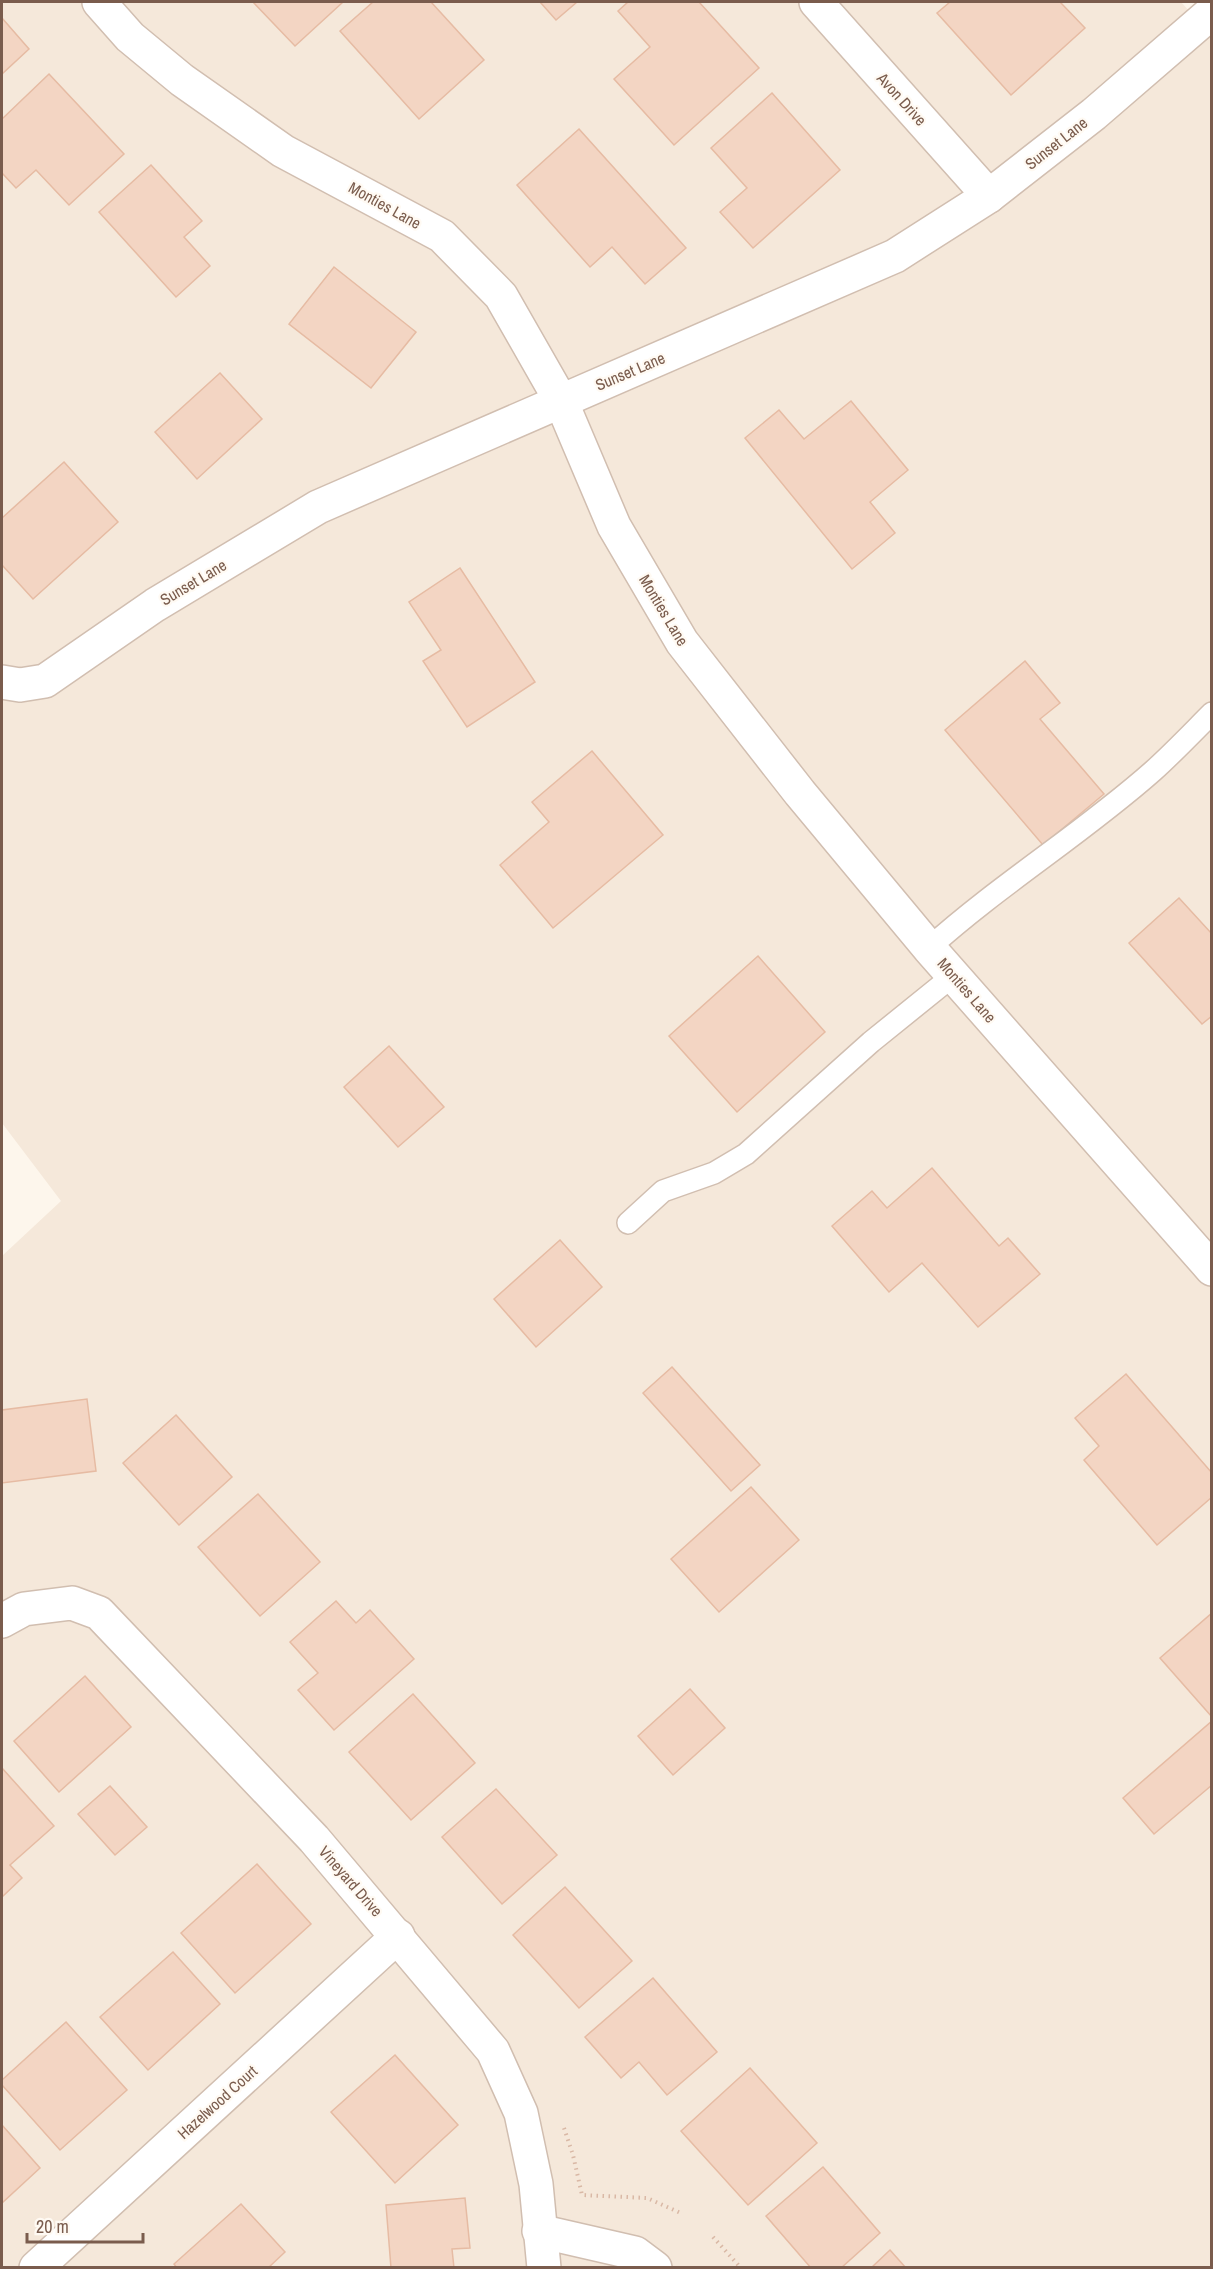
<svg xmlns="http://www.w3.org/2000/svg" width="1213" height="2269" font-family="'Archivo Narrow',sans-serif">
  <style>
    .residential { fill: #f5e8da }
    .building { fill: #f3d5c3; stroke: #e6bba3; stroke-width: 1.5 }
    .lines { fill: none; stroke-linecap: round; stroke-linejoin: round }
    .lane-casing { stroke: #d1beb0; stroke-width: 24 }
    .street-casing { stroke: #d1beb0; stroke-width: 36 }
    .path { stroke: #d9b8a5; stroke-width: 4; stroke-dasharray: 1.5 4.5; stroke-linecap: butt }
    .lane { stroke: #fff; stroke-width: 21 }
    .street { stroke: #fff; stroke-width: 33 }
    .labels { text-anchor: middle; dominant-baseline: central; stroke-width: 4.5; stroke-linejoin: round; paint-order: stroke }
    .street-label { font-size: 16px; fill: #7a5c4d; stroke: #fffaf3 }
  </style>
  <rect width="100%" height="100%" fill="#fdf6ec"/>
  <path class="residential" d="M2,2h1179l31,34 -1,2231h-1209v-1011l59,-55 -59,-78z"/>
  <g class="building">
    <path d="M253,2h90l-48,44z"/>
    <path d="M373,2h58l53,58 -65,59 -79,-88z"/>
    <path d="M540,2h37l-21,18z"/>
    <path d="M628,2h71l60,66 -85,77 -60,-66 36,-32 -32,-36z"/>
    <path d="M950,2h110l25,26 -74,67 -74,-82z"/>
    <path d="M2,18l27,31 -27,25z"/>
    <path d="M49,74l75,80 -55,51 -33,-35 -20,18 -14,-15v-54z"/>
    <path d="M772,93l68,77 -87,78 -33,-36 27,-24 -36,-40z"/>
    <path d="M579,129l107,119 -41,36 -33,-37 -22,20 -73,-82z"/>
    <path d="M151,165l51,56 -18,16 26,29 -34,31 -77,-85z"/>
    <path d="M334,267l82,65 -45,56 -82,-64z"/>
    <path d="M220,373l42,46 -65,60 -42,-47z"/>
    <path d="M851,401l57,69 -38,32 25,31 -43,36 -107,-131 34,-28 25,29z"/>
    <path d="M64,462l54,60 -85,77 -31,-34v-47z"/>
    <path d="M460,568l75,114 -68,45 -44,-66 18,-11 -32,-48z"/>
    <path d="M1025,661l35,42 -20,16 64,75 -61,51 -98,-115z"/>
    <path d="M592,751l71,84 -110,93 -53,-63 49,-43 -17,-20z"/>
    <path d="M1179,898l33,36v82l-10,8 -73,-81z"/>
    <path d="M758,956l67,76 -88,80 -68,-76z"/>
    <path d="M389,1046l55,61 -46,40 -54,-60z"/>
    <path d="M932,1168l67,78 9,-8 32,36 -62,53 -56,-64 -33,29 -57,-66 40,-35 15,17z"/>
    <path d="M560,1240l42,47 -66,60 -42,-48z"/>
    <path d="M672,1367l88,98 -29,26 -88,-98z"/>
    <path d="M1126,1374l86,99v24l-55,48 -73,-85 15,-14 -24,-28z"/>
    <path d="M87,1399l9,72 -94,12v-73z"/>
    <path d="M176,1415l56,62 -53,48 -56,-62z"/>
    <path d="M751,1487l48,53 -80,72 -48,-53z"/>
    <path d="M258,1494l62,68 -60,54 -62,-69z"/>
    <path d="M336,1601l20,22 14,-13 44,49 -80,71 -36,-40 20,-17 -28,-31z"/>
    <path d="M1212,1613v104l-52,-59z"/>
    <path d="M85,1676l46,51 -72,65 -45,-51z"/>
    <path d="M690,1689l35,39 -52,47 -35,-39z"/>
    <path d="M413,1694l62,69 -64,57 -62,-68z"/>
    <path d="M1212,1721v64l-58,49 -31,-36z"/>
    <path d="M2,1768l52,58 -44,39 12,13 -20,19z"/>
    <path d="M110,1786l37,41 -32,28 -37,-41z"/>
    <path d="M496,1789l61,66 -55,49 -60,-67z"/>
    <path d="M257,1864l54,60 -76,69 -54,-60z"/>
    <path d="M565,1887l67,74 -53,47 -66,-73z"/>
    <path d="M173,1952l47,52 -72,66 -48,-53z"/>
    <path d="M653,1978l64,74 -50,43 -28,-33 -18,16 -36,-41z"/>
    <path d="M66,2022l61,68 -67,60 -58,-65v-5z"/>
    <path d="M395,2055l63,70 -63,58 -64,-71z"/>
    <path d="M750,2068l67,75 -69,62 -67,-74z"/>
    <path d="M2,2125l38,43 -38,35z"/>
    <path d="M823,2167l57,66 -39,35h-30l-45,-52z"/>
    <path d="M465,2198l5,50 -18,1 2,19h-63l-5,-63z"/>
    <path d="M241,2204l44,48 -17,16h-91l-3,-4z"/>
    <path d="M890,2250l16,18h-35z"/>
  </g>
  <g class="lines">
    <defs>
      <g id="lane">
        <path d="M929,948c71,-64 153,-114 224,-177 20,-18 39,-38 59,-58"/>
        <path d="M628,1223l35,-32 51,-18 32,-19 125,-112 83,-67"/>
      </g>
      <g id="street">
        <path d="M99,2l31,35 52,43 101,71 159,85 59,60 60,105 53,125 68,116 118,151 129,155 283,321"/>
        <path d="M816,2l173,194"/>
        <path d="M2,682l18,3 25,-4 110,-76 163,-98 577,-251 94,-60 105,-82 118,-102"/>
        <path d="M2,1621l22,-12 48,-6 27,10 215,226 179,212 28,62 15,71 8,84"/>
        <path d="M539,2231l96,22 20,15"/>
        <path d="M36,2268l362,-332"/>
      </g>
    </defs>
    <use href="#lane" class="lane-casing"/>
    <use href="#street" class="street-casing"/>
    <g class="path">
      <path d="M564,2128l9,27 9,40 65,3 36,16"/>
      <path d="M713,2237l28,31"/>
    </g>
    <use href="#lane" class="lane"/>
    <use href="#street" class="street"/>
  </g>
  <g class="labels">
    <g class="street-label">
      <text transform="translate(902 99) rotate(48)">Avon Drive</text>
      <text transform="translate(1056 143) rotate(-38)">Sunset Lane</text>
      <text transform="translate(385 205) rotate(29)">Monties Lane</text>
      <text transform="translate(630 371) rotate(-23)">Sunset Lane</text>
      <text transform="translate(193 582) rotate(-31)">Sunset Lane</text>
      <text transform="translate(664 610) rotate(59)">Monties Lane</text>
      <text transform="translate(967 990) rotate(49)">Monties Lane</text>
      <text transform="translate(351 1881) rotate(49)">Vineyard Drive</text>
      <text transform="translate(217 2102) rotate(-42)">Hazelwood Court</text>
    </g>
  </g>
  <rect width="1213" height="2269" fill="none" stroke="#7a5c4d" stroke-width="6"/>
  <path d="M27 2233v9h116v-9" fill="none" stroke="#7a5c4d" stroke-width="3"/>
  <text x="36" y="2233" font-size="18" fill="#7a5c4d" stroke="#fffaf3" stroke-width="4.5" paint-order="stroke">20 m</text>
</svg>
